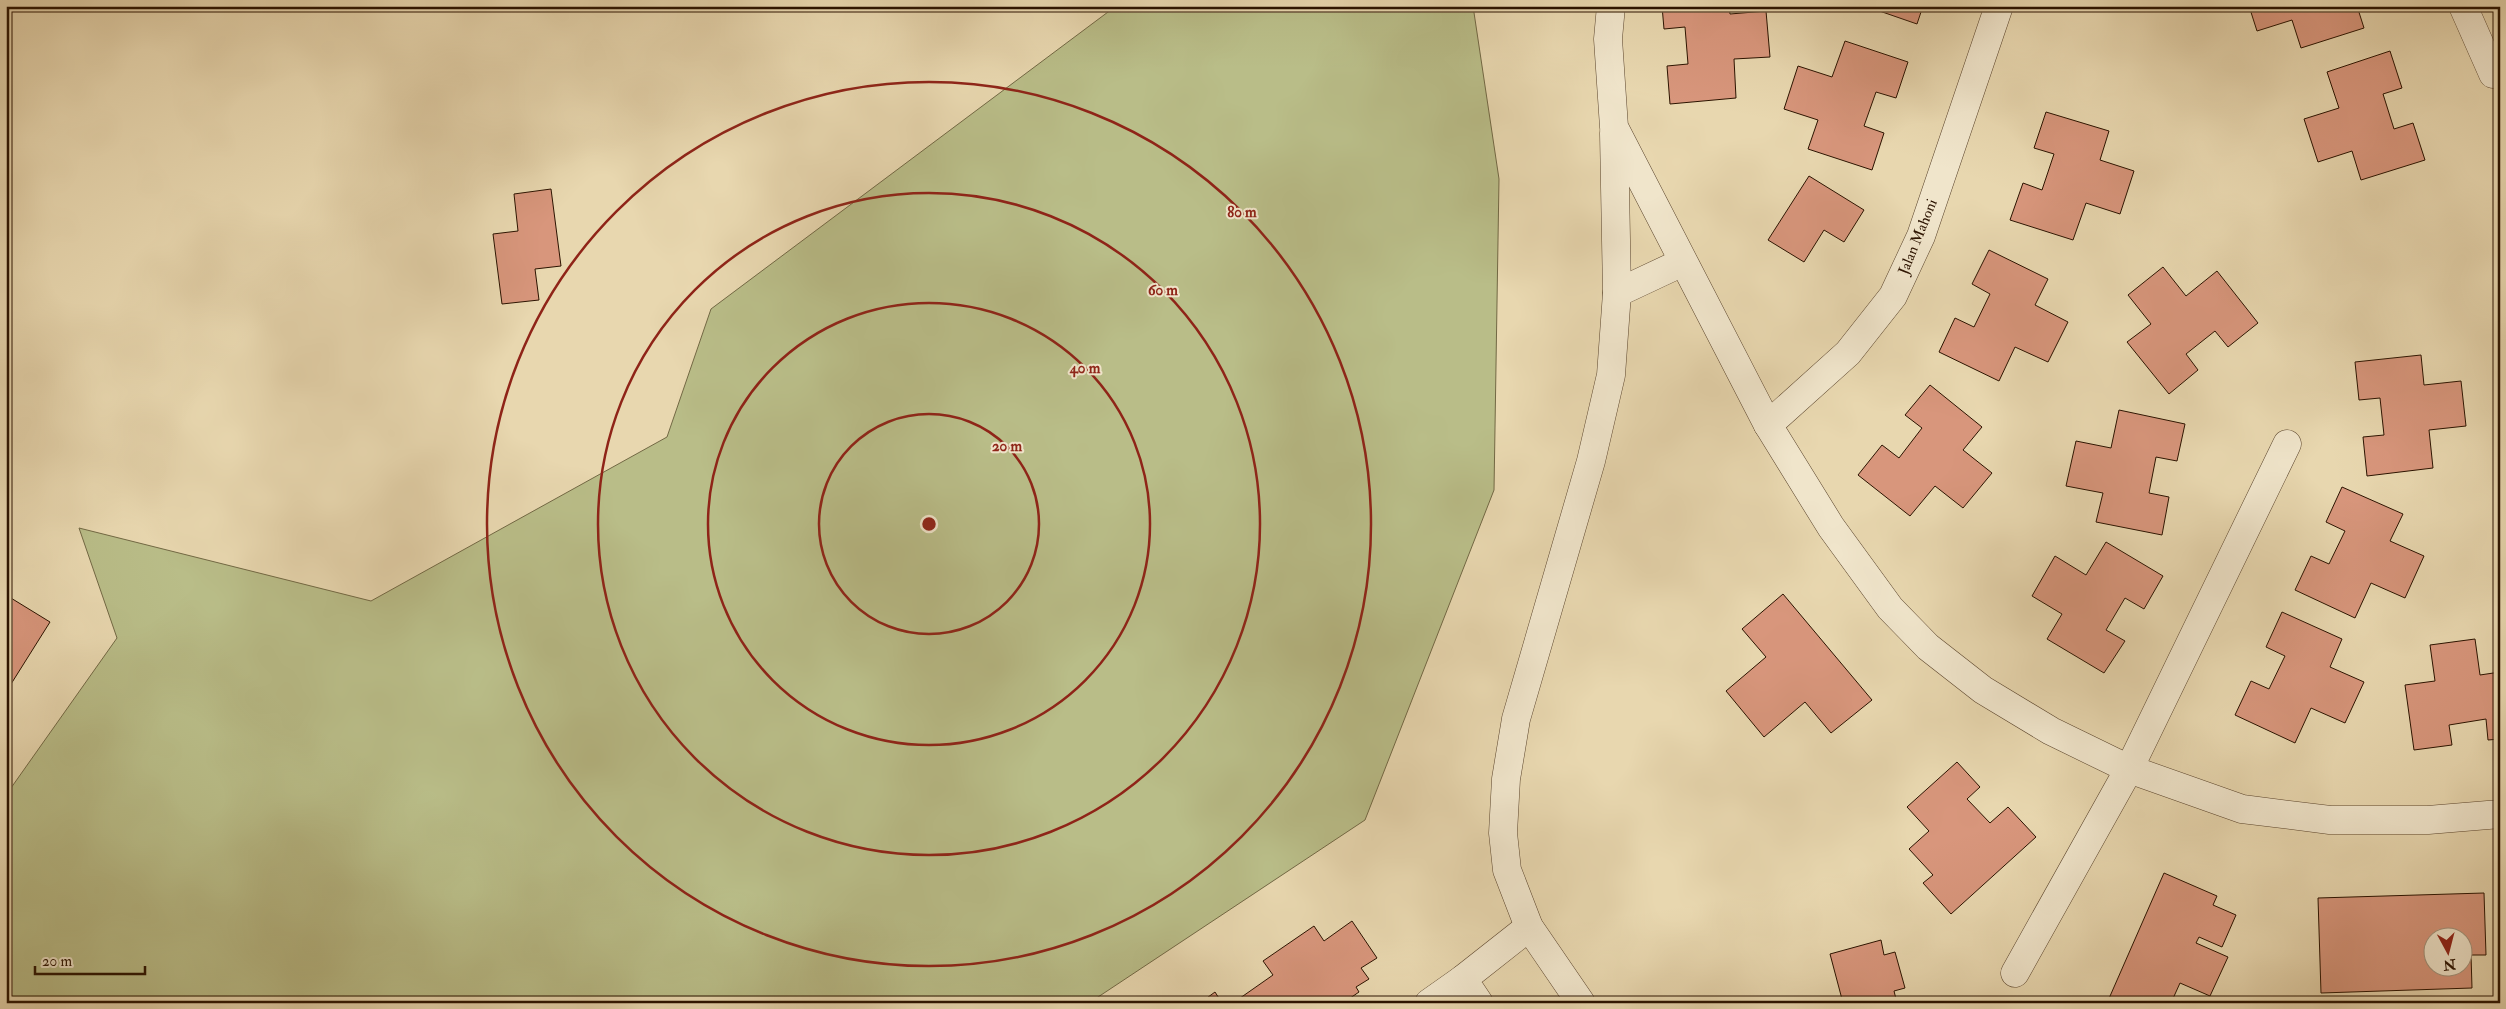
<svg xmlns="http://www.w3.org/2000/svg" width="2506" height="1009" font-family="'IM FELL Double Pica',serif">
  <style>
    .green { fill: #b9bd88; stroke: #726844 }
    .building { fill: #d8967c; stroke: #2b1300; fill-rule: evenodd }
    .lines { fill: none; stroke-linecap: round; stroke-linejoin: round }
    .minor-casing { stroke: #5a442c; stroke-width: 29 }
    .minor { stroke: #f0e5cb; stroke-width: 28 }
    .ring { fill: none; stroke: #8f2418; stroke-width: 2.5 }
    .labels { text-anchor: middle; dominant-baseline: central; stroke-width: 4; stroke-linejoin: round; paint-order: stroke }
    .street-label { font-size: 15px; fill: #2b1300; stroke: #f0e5cb }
    .centre { fill: #8f2418; stroke: #f0e5cb; stroke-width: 2.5 }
    .ring-label { font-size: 15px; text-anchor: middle; font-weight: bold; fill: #8f2418; stroke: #f0e5cb; stroke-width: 4; stroke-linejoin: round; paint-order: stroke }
  </style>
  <rect width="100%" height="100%" fill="#e8d7af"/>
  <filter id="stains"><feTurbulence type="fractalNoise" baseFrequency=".004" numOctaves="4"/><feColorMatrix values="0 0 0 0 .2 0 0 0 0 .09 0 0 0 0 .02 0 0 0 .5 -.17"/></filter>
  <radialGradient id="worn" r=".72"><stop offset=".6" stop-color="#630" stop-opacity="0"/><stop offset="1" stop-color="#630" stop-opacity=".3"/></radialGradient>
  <path class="green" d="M1116,6h357l26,173 -5,311 -129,330 -276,183h-1083v-208l111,-157 -38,-110 292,73 296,-164 44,-128z"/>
  <g class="building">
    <path d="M1662,6h67l1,8 36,-3 4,46 -36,2 2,39 -66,6 -3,-38 21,-2 -3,-37 -21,2z"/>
    <path d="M1865,6h58l-6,18z"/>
    <path d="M2249,6h108l7,22 -63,20 -9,-28 -35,11z"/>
    <path d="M1845,41l63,21 -12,36 -20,-6 -12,34 20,7 -12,37 -64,-21 10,-29 -34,-11 14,-43 34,11z"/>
    <path d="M2390,51l12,37 -19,6 11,35 19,-6 12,37 -64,20 -9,-29 -34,11 -14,-43 35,-11 -12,-36z"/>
    <path d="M2046,112l63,19 -9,29 34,11 -14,43 -34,-11 -13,37 -63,-20 13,-37 19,7 12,-36 -20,-6z"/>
    <path d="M1809,176l55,34 -20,32 -20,-12 -20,32 -36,-22z"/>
    <path d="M551,189l10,77 -26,3 4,31 -37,4 -9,-70 25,-3 -4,-37z"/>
    <path d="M1989,250l59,29 -13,26 33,17 -20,40 -33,-15 -16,34 -60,-29 16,-34 19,9 16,-33 -18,-10z"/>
    <path d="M2163,267l23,29 31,-25 41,52 -30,24 -13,-16 -29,23 12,16 -29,24 -42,-52 24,-18 -23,-29z"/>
    <path d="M2421,355l3,30 37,-4 5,45 -37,4 4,38 -66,8 -4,-39 21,-2 -4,-37 -21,2 -4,-38z"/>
    <path d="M1930,385l52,42 -19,23 29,23 -29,35 -28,-22 -25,30 -52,-41 24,-30 17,13 23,-30 -17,-13z"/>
    <path d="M2119,410l66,14 -8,37 -21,-4 -7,36 20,4 -7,38 -66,-13 7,-29 -37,-7 10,-45 35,7z"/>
    <path d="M2342,487l61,27 -13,27 34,15 -19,42 -34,-15 -16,35 -60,-28 16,-34 18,8 16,-33 -19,-9z"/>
    <path d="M2106,542l57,34 -19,33 -19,-11 -19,32 19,11 -21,32 -57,-34 15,-25 -30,-18 23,-40 31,19z"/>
    <path d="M1783,594l89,106 -41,33 -26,-31 -41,35 -38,-46 40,-34 -24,-28z"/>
    <path d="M6,595l44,27 -44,70z"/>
    <path d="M2282,612l60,27 -12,28 34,15 -19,41 -34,-15 -16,35 -60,-28 16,-34 18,8 16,-33 -19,-9z"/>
    <path d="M2475,639l5,36 20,-3v67l-12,1 -2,-21 -37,6 3,20 -38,5 -9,-65 30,-4 -5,-36z"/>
    <path d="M1957,762l23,25 -13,12 23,24 18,-16 28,30 -85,77 -28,-31 10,-8 -24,-26 20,-18 -22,-24z"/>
    <path d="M2164,873l53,23 -4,9 23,10 -14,32 -23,-10 -3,6 32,14 -18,39 -30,-13 -9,20h-64z"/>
    <path d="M2484,893l2,62h-15l1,33 -151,5 -3,-95zM2434,936h30v30h-30z"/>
    <path d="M1352,921l25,37 -16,10 8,11 -13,8 3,5 -16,11h-110l40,-28 -10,-14 51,-35 10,15z"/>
    <path d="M1881,940l3,15 11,-3 10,36 -11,3 3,12h-54l-13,-49z"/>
    <path d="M1215,992l7,11h-22z"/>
  </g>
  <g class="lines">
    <defs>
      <g id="minor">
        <path d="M1611,6l-3,33 6,88 154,298 63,102 59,81 38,39 55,43 68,41 78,38 113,40 88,11h98l72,-6"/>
        <path d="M2463,6l30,68"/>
        <path d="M1617,293l66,-31"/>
        <path d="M1768,425l80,-72 45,-57 28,-60 78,-230"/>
        <path d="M2015,973l114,-204 158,-325"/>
        <path d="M1429,1003l34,-24"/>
        <path d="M1479,1003l-16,-24 66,-52"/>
        <path d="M1581,1003l-52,-76 -22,-57 -4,-37 3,-54 10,-60 75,-258 20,-86 6,-82 -3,-160"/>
      </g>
    </defs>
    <use href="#minor" class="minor-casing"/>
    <use href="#minor" class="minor"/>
  </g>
  <g class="ring">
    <circle cx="929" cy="524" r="110"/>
    <circle cx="929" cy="524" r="221"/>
    <circle cx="929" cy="524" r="331"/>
    <circle cx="929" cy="524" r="442"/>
  </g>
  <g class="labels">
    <g class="street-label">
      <text transform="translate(1918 237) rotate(-68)">Jalan Mahoni</text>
    </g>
  </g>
  <circle cx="929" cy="524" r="8" class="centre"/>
  <g class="ring-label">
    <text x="1242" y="217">80 m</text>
    <text x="1163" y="295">60 m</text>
    <text x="1085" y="373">40 m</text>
    <text x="1007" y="451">20 m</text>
  </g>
  <rect width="2506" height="1009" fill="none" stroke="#e8d7af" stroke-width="25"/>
  <rect x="8" y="8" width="2491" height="994" fill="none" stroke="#2b1300" stroke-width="2.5"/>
  <rect x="12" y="12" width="2481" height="984" fill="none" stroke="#2b1300"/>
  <g transform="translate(2448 952) rotate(173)"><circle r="24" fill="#f0e5cb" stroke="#a1917a"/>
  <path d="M0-4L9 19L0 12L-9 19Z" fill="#8f2418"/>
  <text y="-8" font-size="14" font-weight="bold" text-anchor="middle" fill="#2b1300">N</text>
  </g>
  <path d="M35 966v8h110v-8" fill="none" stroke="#2b1300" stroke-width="2.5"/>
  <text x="42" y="966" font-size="15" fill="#2b1300" stroke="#f0e5cb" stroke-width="4" paint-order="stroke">20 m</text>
  <rect width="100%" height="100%" filter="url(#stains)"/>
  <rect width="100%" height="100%" fill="url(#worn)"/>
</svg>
